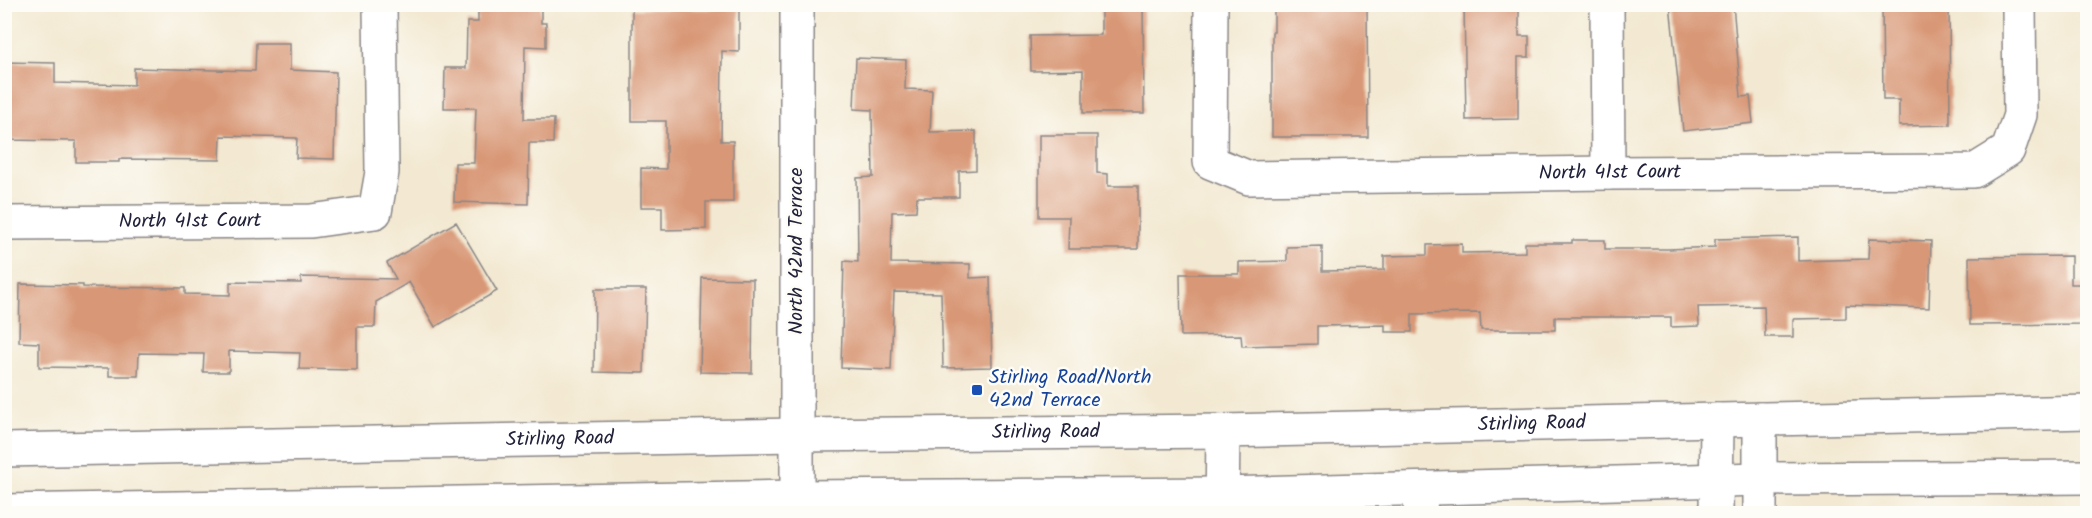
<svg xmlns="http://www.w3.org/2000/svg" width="2092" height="518" font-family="Kalam,sans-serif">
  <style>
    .building { fill: #d89776 }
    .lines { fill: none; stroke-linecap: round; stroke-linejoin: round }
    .minor-casing { stroke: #8a8686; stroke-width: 36 }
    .major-casing { stroke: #8a8686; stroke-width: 36 }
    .minor { stroke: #fff; stroke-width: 33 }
    .major { stroke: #fff; stroke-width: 33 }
    .transit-dot { fill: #1a4fb4; stroke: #fdfcf7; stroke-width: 2 }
    .labels { text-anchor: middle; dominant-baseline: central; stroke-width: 5; stroke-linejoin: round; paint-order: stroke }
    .street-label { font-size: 20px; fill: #22223b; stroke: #fdfcf7 }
    .transit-label { font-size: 20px; fill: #164399; stroke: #fdfcf7; text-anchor: start }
  </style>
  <rect width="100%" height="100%" fill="#fdfcf7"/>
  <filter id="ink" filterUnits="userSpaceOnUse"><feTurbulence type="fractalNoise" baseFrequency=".0167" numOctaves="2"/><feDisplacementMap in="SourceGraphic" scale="12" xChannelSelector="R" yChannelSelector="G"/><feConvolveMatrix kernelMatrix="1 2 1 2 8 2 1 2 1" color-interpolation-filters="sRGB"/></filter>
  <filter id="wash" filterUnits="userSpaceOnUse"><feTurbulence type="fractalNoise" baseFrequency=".008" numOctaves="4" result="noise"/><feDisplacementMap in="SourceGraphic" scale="24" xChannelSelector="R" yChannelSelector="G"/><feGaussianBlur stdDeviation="1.35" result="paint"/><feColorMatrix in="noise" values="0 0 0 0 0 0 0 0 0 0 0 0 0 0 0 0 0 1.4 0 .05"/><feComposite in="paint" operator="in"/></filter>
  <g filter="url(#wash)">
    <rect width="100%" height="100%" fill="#f3e9d2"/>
    <g id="blocks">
      <g class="building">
        <path d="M478,4h63v19h5v24l-21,-1 -1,73h30l-1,24h-24l-1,61 -74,-2 1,-39h19l2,-55h-32l1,-40h21l1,-46h11z"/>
        <path d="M1101,4h42l1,109h-61v-43l-52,1 -1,-35 71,-1z"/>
        <path d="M1274,4h93l1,133h-96v-105h2z"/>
        <path d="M1464,4h55v32h10v21h-11v62l-52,1z"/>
        <path d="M1670,4h63l8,93 9,-1 3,27 -70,8z"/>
        <path d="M1882,4h67l1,121 -51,1v-26h-16z"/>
        <path d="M632,9h107v43l-17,-1 -1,90h12v61h-27v27l-44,1v-23h-21v-39l25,1v-48h-34z"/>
        <path d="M256,43h34v27l46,2 -2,87 -38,-1 1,-20 -76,-2 -1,24 -101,-1v3h-43v-21l-72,-1v-78l51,1v20l79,2v-17l121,3z"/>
        <path d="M856,58l50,2 -1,29 27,1 -2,42 46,-1v39l-17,1v26h-42l-1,14 -24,1 -1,51 79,1v14l20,-1 2,90 -49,1 -2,-75 -47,-1 -3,78 -50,-2 3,-107 14,1 -1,-84 16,-1 -1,-67 -18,-1z"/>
        <path d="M1039,135h58v38l11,1v12h30v63h-70l1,-32h-30z"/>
        <path d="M456,222l41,69 -62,36 -26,-45 -33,20 -1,25h-18v43l-58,-1 1,-16 -71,-2v21h-26l1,-18 -65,-1 -1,23h-29v-8l-70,-1v-24l-20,-1 1,-58 63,1v2l102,1v6l45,1v-13l71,1v-6l95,2 -9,-16z"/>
        <path d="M1798,237v24l70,-2 1,-20 62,2 -2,67 -83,-3v13l-53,1v18h-28l-1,-31 -66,1 1,19 -28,1v-10h-116v13h-74l-1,-17 -68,1v18h-27v-7l-68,1v18l-75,2 -1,-11 -60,1 -1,-62h59v-12l48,-1v-14l35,-1v25l62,-1v-14l43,-1v-10l35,-1v9l63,-1v-9h47v-3h33v9h64l46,-2v-8z"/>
        <path d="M2071,256v28h15l2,40 -118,1 -1,-68z"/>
        <path d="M702,278l51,1 -1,94 -52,-1z"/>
        <path d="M595,289h51l-2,84 -50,-1z"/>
      </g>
    </g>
  </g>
  <g filter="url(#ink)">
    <use href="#blocks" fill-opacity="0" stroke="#8a8686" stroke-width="1.5"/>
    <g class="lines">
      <defs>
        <g id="minor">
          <path id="s1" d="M1211,4l-1,158 39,16 359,-5 366,-2 34,-21 12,-35 -1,-111"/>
          <path d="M1607,4l1,169"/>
          <path id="s2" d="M4,223l307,-2 64,-9 7,-40 -2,-168"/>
          <path d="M797,514v-510"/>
          <path d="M1222,514l1,-83"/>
          <path d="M1420,514l1,-24"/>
          <path d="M1716,514l1,-94"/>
          <path d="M1760,514v-95"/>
        </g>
        <g id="major">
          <path id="s3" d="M4,450l793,-15 426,-4 865,-19"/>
          <path d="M4,511l793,-14 425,-3 538,-15 328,-2"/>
        </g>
      </defs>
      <use href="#minor" class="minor-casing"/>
      <use href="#major" class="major-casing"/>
      <use href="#minor" class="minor"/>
      <use href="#major" class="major"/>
    </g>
  </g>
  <rect class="transit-dot" x="971" y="384" width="12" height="12" rx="3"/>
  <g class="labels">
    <g class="street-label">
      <text stroke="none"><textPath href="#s1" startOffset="561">North 41st Court</textPath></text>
      <text stroke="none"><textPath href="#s2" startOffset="186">North 41st Court</textPath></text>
      <text transform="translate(797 251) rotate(-90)">North 42nd Terrace</text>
      <text stroke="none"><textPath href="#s3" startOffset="1528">Stirling Road</textPath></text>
      <text stroke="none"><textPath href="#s3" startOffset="1042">Stirling Road</textPath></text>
      <text stroke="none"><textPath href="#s3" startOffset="556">Stirling Road</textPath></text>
    </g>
    <g class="transit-label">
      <text x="989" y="378">Stirling Road/North<tspan x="989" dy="23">42nd Terrace</tspan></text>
    </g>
  </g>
  <rect width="2092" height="518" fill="none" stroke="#fdfcf7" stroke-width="24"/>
</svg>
